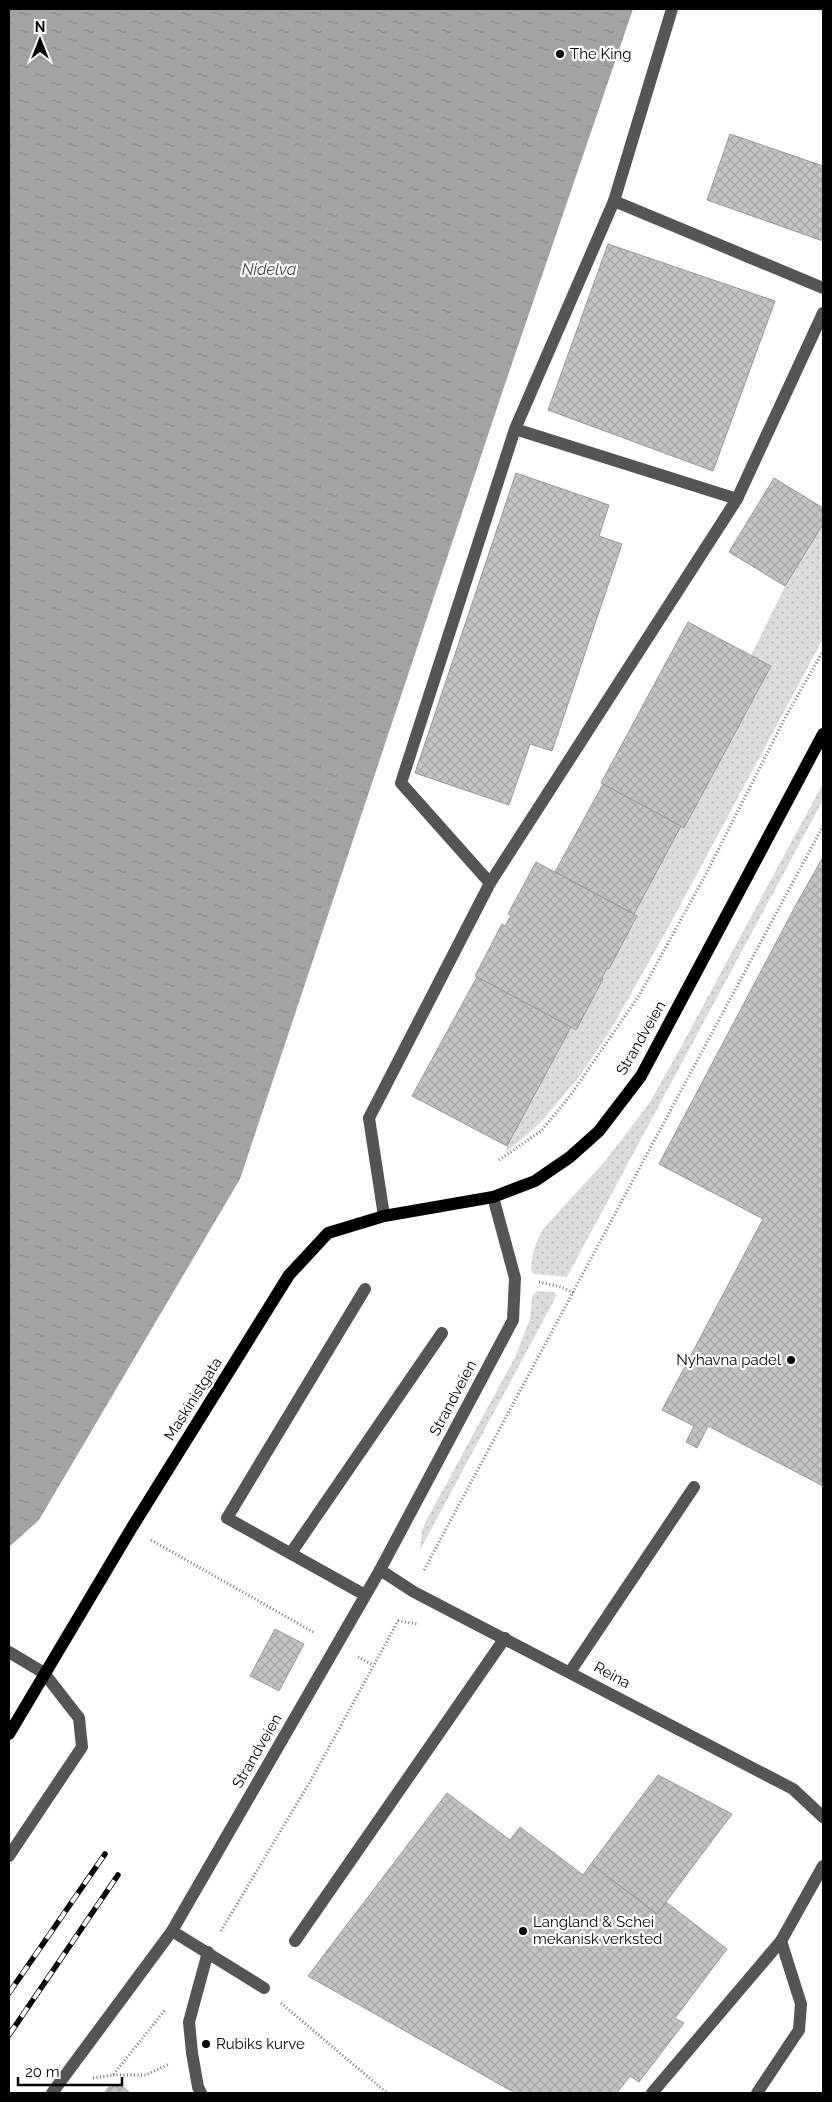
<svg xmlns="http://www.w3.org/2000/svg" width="832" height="2102" font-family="Raleway,sans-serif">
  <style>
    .grass { fill: url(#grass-dots) }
    .water { fill: url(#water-ripples) }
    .building { fill: url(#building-cross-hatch); stroke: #999 }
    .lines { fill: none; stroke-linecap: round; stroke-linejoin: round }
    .path { stroke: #777; stroke-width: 3; stroke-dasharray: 1 2.5; stroke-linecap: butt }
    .minor { stroke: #555; stroke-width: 12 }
    .major { stroke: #000; stroke-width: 12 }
    .rail-casing { stroke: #000; stroke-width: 5.5 }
    .rail { stroke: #fff; stroke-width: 4; stroke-dasharray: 11; stroke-linecap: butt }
    .poi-dot { fill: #000; stroke: #fff; stroke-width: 2 }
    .labels { text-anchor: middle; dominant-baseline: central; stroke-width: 4.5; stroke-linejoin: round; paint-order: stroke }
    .poi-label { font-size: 15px; fill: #000; stroke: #fff; text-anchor: start }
    .street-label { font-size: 15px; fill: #000; stroke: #fff }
    .water-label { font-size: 16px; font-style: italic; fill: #444; stroke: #fff }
  </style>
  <defs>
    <pattern id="grass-dots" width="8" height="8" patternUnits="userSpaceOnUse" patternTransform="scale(1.25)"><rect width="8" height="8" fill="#dcdcdc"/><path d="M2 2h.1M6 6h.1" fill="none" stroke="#bbb" stroke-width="1.8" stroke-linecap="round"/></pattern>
    <pattern id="water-ripples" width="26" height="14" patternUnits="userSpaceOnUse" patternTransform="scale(1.25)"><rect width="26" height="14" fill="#a3a3a3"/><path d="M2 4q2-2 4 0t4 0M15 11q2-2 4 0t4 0" fill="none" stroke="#8b8b8b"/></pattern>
    <pattern id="building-cross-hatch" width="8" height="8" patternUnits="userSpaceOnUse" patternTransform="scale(1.25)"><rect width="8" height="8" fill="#c4c4c4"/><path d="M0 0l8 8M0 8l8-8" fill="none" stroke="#a7a7a7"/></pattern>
  </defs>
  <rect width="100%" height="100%" fill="#fff"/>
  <g class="grass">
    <path d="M823,524v115l-155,289 -58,103 -31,46 -38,45 -35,31 1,-7 64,-119 5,3 27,-50 -1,-2 5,-10h2l28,-51 -3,-3 47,-88 3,1 87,-160 -20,-11 34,-70z"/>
    <path d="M823,783v17l-256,477 -33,-3 -3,-4c1,-16 4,-28 12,-41l62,-68 43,-56 28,-49z"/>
    <path d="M537,1291l16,1 4,3 -137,255 2,-19 4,-10 89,-164 15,-38 2,-23z"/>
  </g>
  <path class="water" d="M9,9h624l-130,381 -263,789 -201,341 -30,27z"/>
  <g class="building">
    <path d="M730,134l93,32v75l-116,-41z"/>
    <path d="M608,244l167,57 -62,170 -165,-61z"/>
    <path d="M516,473l93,32 -10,31 23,8 -70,207 -22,-7 -21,61 -94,-32z"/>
    <path d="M774,478l49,30v16l-38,62 -56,-34z"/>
    <path d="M688,622l83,44 -87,162 -83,-45z"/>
    <path d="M603,784l78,42 -47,88 -79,-42z"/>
    <path d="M823,857v629l-115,-60 -11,22 -11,-6 8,-16 -32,-16 101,-191 -104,-55 138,-261z"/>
    <path d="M536,862l101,54 -28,53 -2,-1 -5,10 1,1 -27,51 -101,-54 27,-52 3,2 6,-11 -3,-1z"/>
    <path d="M477,977l94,50 -64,119 -95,-50z"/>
    <path d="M275,1629l29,15 -25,47 -29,-15z"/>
    <path d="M658,1775l74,39 -75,100 -66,-50z"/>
    <path d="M447,1793l63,47 10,-13 63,48 8,-11 66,50 9,-12 61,47 -52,69 9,5 -45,59 -9,-6 -13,17h-102l-207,-117z"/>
    <path d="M122,2086l8,7h-26l5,-6z"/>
  </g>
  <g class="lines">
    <g class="path">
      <path d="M499,1160l42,-29 29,-35 70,-102 65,-118 80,-158 38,-67"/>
      <path d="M539,1282l22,5 13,6"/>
      <path d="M151,1540l164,93"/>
      <path d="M424,1570l399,-744"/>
      <path d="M358,1657l15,8"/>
      <path d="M221,1931l90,-151 87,-159 21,3"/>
      <path d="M281,2003l106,90"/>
      <path d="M113,2075h33l23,-11"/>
      <path d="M93,2078l20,-3 52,-65"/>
    </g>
    <g class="minor">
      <path d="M672,9l-58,192 209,87"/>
      <path d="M515,429l222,70"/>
      <path d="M490,883l-89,-100 114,-354 99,-228"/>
      <path d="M384,1216l-15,-98 121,-235 247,-384 86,-186"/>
      <path d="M365,1289l-138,229 138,77"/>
      <path d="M291,1553l151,-220"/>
      <path d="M380,1570l34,22 379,197 30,28"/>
      <path d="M9,1652l35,21 35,45 3,29 -73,109"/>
      <path d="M570,1672l124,-185"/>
      <path d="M172,1931l92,57"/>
      <path d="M295,1941l210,-303"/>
      <path d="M52,2093l120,-162 208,-361 133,-250 2,-42 -22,-81"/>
      <path d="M201,2093l-3,-6 -6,-34 -3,-31 19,-70"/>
      <path d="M652,2093l129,-152 42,-75"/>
      <path d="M757,2093l42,-63 2,-26 -20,-63"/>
    </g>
    <path class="major" d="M9,1734l122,-205 158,-254 39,-42 56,-17 109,-19 42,-16 35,-24 29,-26 42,-55 182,-342"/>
    <defs>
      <g id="rail">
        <path d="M9,1993l96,-139"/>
        <path d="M9,2035l109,-160"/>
      </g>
    </defs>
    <use href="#rail" class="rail-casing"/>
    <use href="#rail" class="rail"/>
  </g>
  <g class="poi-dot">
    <circle cx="560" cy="54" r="5"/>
    <circle cx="791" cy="1360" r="5"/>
    <circle cx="523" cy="1931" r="5"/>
    <circle cx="206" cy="2044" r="5"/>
  </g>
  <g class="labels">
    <g class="poi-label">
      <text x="570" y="54">The King</text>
      <text x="781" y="1360" text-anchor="end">Nyhavna padel</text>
      <text x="533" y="1922">Langland &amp; Schei<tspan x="533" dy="17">mekanisk verksted</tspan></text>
      <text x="216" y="2044">Rubiks kurve</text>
    </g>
    <g class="street-label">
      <text transform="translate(641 1038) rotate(-60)">Strandveien</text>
      <text transform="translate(453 1398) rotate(-62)">Strandveien</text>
      <text transform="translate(193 1399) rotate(-58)">Maskinistgata</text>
      <text transform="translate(612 1675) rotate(28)">Reina</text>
      <text transform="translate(257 1751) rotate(-60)">Strandveien</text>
    </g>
    <g class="water-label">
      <text x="269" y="269">Nidelva</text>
    </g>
  </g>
  <rect width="832" height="2102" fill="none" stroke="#000000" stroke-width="20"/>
  <g transform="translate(40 40)" stroke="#ffffff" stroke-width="4" paint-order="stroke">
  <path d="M0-4L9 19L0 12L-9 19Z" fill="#000000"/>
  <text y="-8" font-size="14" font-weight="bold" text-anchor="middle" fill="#000000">N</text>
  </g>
  <path d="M18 2077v8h104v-8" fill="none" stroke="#000000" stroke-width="2.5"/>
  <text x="25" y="2077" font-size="15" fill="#000000" stroke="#ffffff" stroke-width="4" paint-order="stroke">20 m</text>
</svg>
